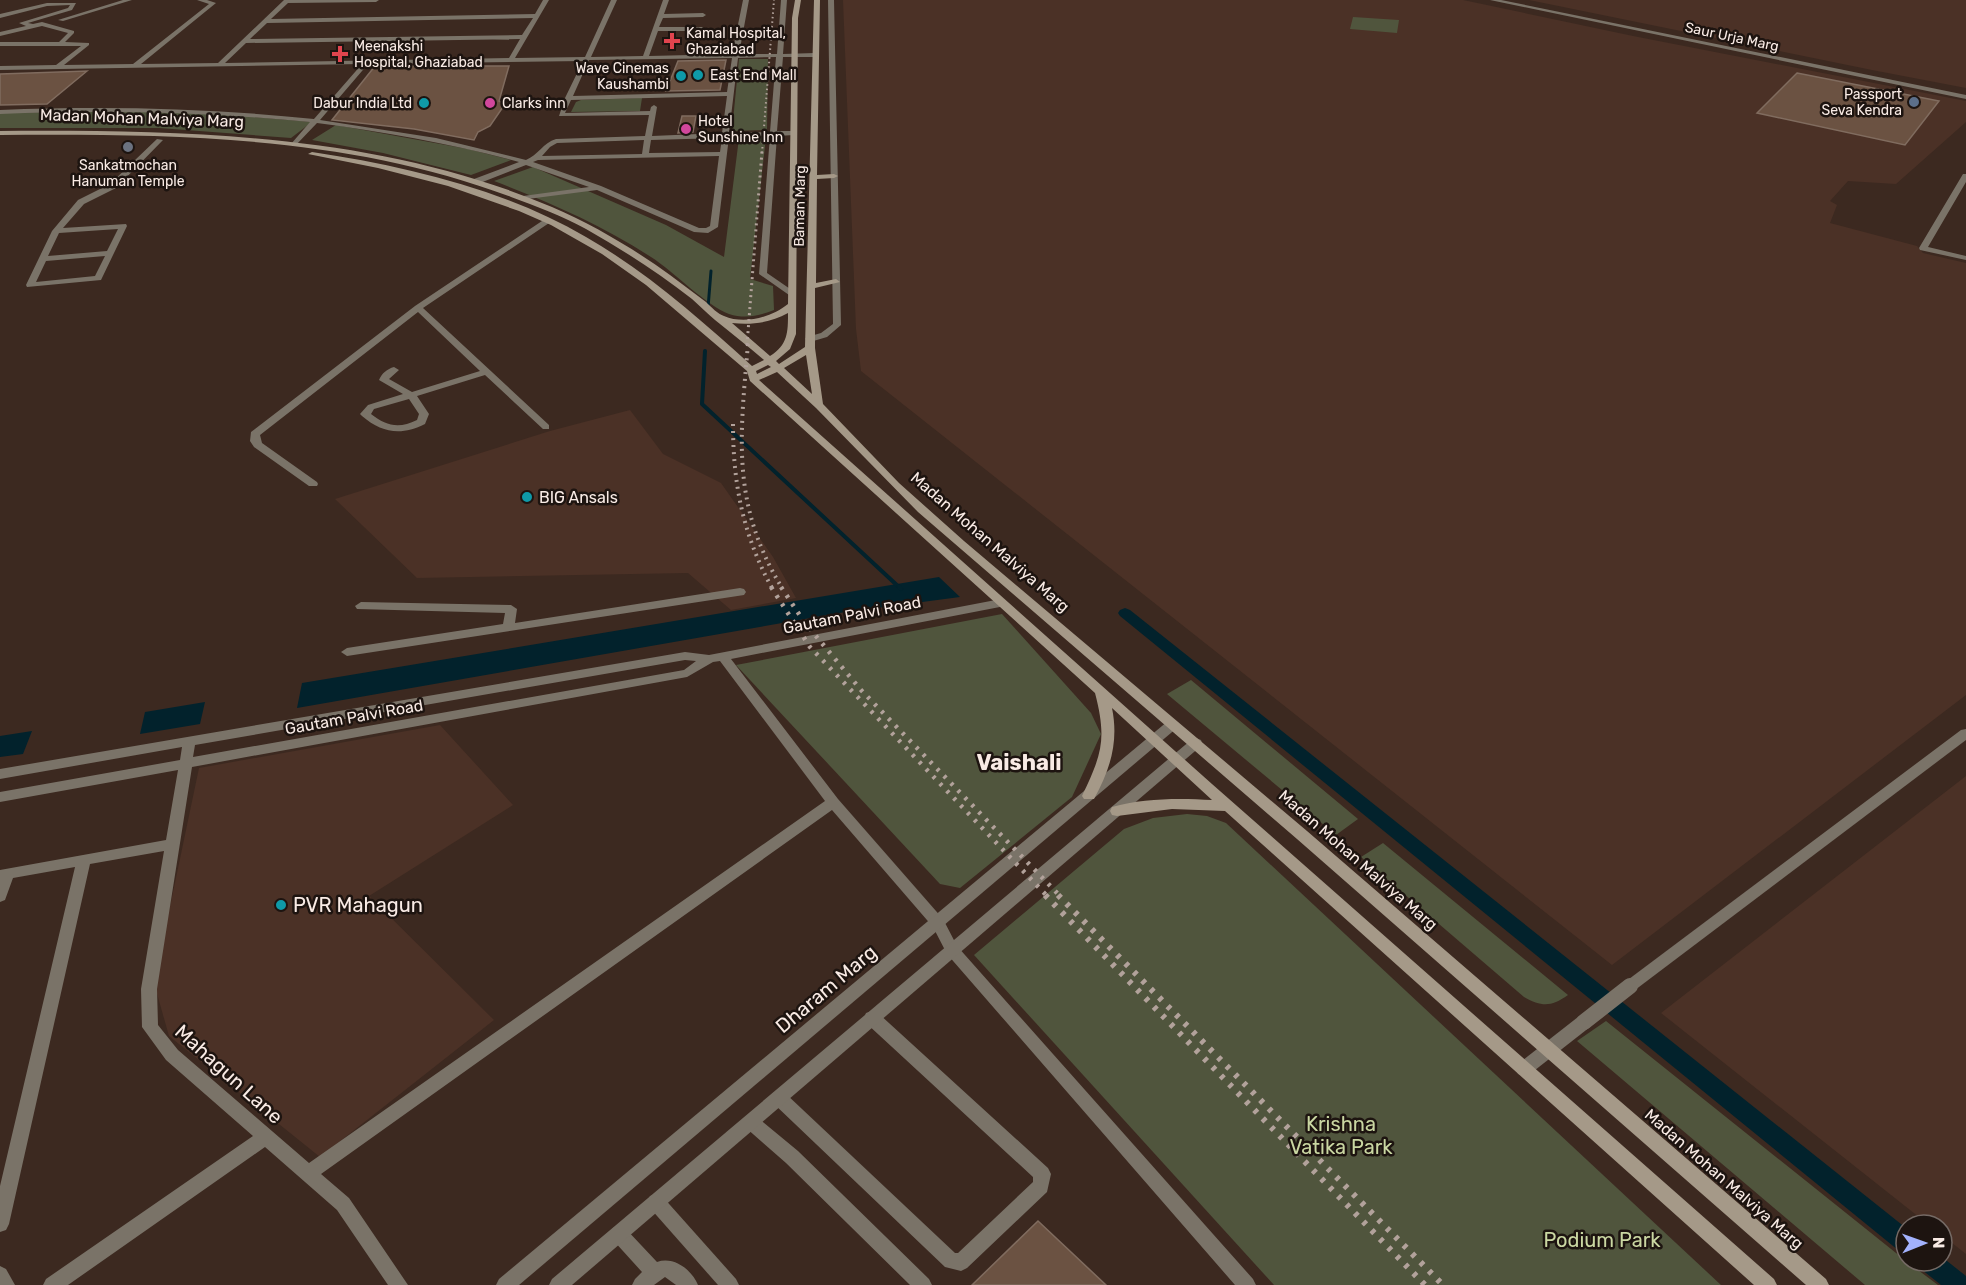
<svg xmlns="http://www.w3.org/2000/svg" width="1966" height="1285" font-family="Rubik,sans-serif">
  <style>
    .built { fill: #4b3126 }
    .green { fill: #50553d }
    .water { fill: #02222c }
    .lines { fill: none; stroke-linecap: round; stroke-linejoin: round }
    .stream-far2 { stroke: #02222c; stroke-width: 3 }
    .stream-far1 { stroke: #02222c; stroke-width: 4 }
    .stream { stroke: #02222c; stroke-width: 4.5 }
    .canal { fill: #02222c; fill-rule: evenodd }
    .building { fill: #6b5242; stroke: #806c5f; stroke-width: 1.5 }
    .minor { fill: #7a7368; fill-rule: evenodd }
    .tertiary { fill: #7a7368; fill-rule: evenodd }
    .secondary { fill: #a59988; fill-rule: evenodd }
    .rail-far4 { stroke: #b2a29b; stroke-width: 2; stroke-dasharray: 1.5 3; stroke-linecap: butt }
    .rail-far3 { stroke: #b2a29b; stroke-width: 3; stroke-dasharray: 2 4; stroke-linecap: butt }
    .rail-far2 { stroke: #b2a29b; stroke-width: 4; stroke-dasharray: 2 5; stroke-linecap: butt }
    .rail-far1 { stroke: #b2a29b; stroke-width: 4.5; stroke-dasharray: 3 7; stroke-linecap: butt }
    .rail { stroke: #b2a29b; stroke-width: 6; stroke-dasharray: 4 8; stroke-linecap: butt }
    .minor-bridge { stroke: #7a7368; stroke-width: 16 }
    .health-dot { fill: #e0444e; stroke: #1d1410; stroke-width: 2 }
    .culture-dot { fill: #0f9aa8; stroke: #1d1410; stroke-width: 2 }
    .service-dot { fill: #5c6f8a; stroke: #1d1410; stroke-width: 2 }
    .hotel-dot { fill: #d1479c; stroke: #1d1410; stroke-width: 2 }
    .worship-dot { fill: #6b7280; stroke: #1d1410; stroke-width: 2 }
    .labels { text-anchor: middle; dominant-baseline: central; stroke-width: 5; stroke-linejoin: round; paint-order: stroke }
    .far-poi-label { font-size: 14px; fill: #f9ebe5; stroke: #1d1410; text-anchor: start }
    .far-street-label { font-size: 14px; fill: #f9ebe5; stroke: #1d1410 }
    .street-label { font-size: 16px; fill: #f9ebe5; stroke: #1d1410 }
    .poi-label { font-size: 16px; fill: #f9ebe5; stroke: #1d1410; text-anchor: start }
    .near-poi-label { font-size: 20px; fill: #f9ebe5; stroke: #1d1410; text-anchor: start }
    .near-street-label { font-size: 20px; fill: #f9ebe5; stroke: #1d1410 }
    .near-park-label { font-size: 20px; fill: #cad7a2; stroke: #1d1410 }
    .district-label { font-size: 22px; font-weight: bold; fill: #f9ebe5; stroke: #1d1410 }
  </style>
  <rect width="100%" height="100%" fill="#3c2920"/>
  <g class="built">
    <path d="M843,0h620l170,36 333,65v21l-70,62 -48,-3 -18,20 7,4 -7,18 87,23 6,7 43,10v432l-354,270 -751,-594 -5,-42z"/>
    <path d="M1529,0h437v88l-94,-18z"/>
    <path d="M630,410l33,44 58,29 52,74 23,41 -65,12 -43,-37 -271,5 -82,-79 215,-68z"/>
    <path d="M440,725l73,80 -144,91 125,124 -174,137 -151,-121 -15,-53 45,-215z"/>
    <path d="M1966,776v478l-24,-19v-10h-13l-268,-212z"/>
  </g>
  <g class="green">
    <path d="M1353,17l46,3 -2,13 -47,-4z"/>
    <path d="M739,59h29l-1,71 -35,1z"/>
    <path d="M642,98l-2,13 -69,1 5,-10 5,-2z"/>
    <path d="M103,111l118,3 91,8 -21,16 -132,-10h-159v-15z"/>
    <path d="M336,125l132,24 43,11 -40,15 -88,-22 -71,-13z"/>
    <path d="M766,137l-16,142 23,7 1,24c-15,6 -29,9 -45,4 -21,-7 -56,-43 -78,-57 -51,-33 -100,-54 -157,-76l39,-14 133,58 58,32 15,-119z"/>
    <path d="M1002,614l89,99 10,21 -29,63 -112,91 -20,-4 -204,-219z"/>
    <path d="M1191,680l167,139 -22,16 -169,-141z"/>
    <path d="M1187,814l20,2 19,7 495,462h-447l-300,-330 150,-126 29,-11z"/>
    <path d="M1383,843l185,152c-17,12 -26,12 -44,2l-163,-140z"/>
    <path d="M1606,1021l300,240 32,24h-73l-288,-244z"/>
  </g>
  <g class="water">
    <path d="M939,577l21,20 -121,16 -542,95 5,-25z"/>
    <path d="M205,702l-5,22 -60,10 5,-22z"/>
    <path d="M32,731l-9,23 -23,3v-21z"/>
  </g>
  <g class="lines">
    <path class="stream-far2" d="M708,308l3,-37"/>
    <path class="stream-far1" d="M705,351l-3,53 198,184"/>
    <path class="stream" d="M899,587l2,2"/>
    <g class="canal">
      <path d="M1125,608l5,2 776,618v25l-8,-3 -778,-634 -2,-3 2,-3z"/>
      <path d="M1942,1257l24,19v9h-25l-20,-16 -3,-8h24z"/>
    </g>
  </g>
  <g class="building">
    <path d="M726,60l-6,30 -54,1 12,-30z"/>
    <path d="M375,66h134l-10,35 6,3 -15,22 -12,6 -4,8 -60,-11 -82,-9z"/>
    <path d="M87,71l-40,33 -47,1v-31z"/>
    <path d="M1797,73l142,28 -34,44 -148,-32z"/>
    <path d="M682,116h14l-3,16 -15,1z"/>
    <path d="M1038,1221l68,64h-134z"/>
  </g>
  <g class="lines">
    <g class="minor">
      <path d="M123,0h9l-69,21 -5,-1z"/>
      <path d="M197,0h10l9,3 -75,61 77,-1 66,-63h95l-3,2 -88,1 -17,16 264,-5 8,-14h6l-34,58 70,-1 26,-57h6l-26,57 52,-1 20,-56h6l-5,14 39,-1 3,2 -3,2 -40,1 -4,9h43l3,2 -3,2h-44l-9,25 83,-2 11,-54h6l-10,54h38l4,-54h6l-4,54 32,-1 3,2 -3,2h-32l-6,74h17l3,2 -3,2 -17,1 -10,137 29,20 -7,2 -30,-21 11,-138 -41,1 -11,90 -10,6 -14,-1 -97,-42 -77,10v-4h3l66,-9 -63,-22 -46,18h-6v-4l45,-17c-66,-18 -134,-30 -202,-39l-22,23 -4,-2 19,-22c-103,-10 -206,-12 -310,-8v-4c105,-4 209,-2 314,9l48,-55 -362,6v-4l56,-1 25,-19h-81v-4h59l9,-9 -26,-7 -42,10v-4l26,-6 -7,-3 49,-15 2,-3 -23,1 -47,12v-4l47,-11h29l-4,7 -44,13 5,1 9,-2 32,9v2l-9,9 24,1v2l-25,20 69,-1 76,-60zM533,18l-11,17 -272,4 17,-16zM520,39l-11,19 -284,5 21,-20zM776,57l-6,75 -41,1 9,-75zM732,58l-5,34 -154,4 16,-36zM583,61l-18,37 -6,18 90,-1 -4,21 -89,3c-13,4 -18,16 -30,21l-90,-22 -116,-18 48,-56zM727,96l-5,37 -70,3 5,-29 -3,-2 -3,2 -1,4 -85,2 6,-13zM722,138l-2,14 -71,1 2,-13zM644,140l-2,14 -100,2 8,-9 7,-4zM719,156l-9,70 -4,2h-7l-98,-42 -68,-24 5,-2z"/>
      <path d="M828,0h6l7,325 -14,12 -17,5 -5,-3 2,-2 14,-4 12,-9z"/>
      <path d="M157,139l6,1 -47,48 -32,16 -21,24 63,-4 1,2 -26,54 -74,7 -1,-2 26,-54 26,-31 32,-16zM118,229l-11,22 -59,5 11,-23zM105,256l-10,20 -59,6 10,-21z"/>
      <path d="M1963,174h3v8l-38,65 38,9v4l-46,-10 -1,-2z"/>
      <path d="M545,219l7,2 -129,87 126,117v4h-6l-58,-54 -68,21 12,18 -4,10c-24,12 -43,9 -63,-8l-2,-2 8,-9 35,-11 -24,-14c3,-7 8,-11 15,-13l5,3 -10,9 23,13 68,-21 -62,-59 -158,123 2,8 55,39 1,2 -1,2h-8l-55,-39 -4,-6 1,-9 164,-126zM409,399l10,15 -2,6c-18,9 -31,6 -46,-6l3,-5z"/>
      <path d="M740,588l4,1 2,3 -2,3 -397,61 -6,-4 6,-4 156,-24 2,-11 -148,-4 -2,-3 6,-4 150,3 6,4 -2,14z"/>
      <path d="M1001,599l6,4 -2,3 -274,53 107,140 105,120 14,27 296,333 3,6h-21l-288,-331 -14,-27 -101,-117 -511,364 28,24 59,87h-20l-51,-75 -72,-63 -197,138h-25l3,-6 207,-143 -87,-76 -24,-33 -1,-38 23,-138 -74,13 -81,360 -3,6 -6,2v-46l75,-319 -62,11 -8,22 -5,2v-32l166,-30 12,-70 -178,32v-10l180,-32 2,-13 -182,32v-10l685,-117 24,3zM685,660l11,1 -12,9 -491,87 2,-12zM720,661l105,140 -516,362 -131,-113 -20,-25 -1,-36 35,-222 495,-90 26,-15z"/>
      <path d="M1966,729v11l-331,250 -5,2 -5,-2 -3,-4 3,-4 336,-252z"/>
      <path d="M872,1011l6,2 170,155 3,6 -4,18 -80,76 -6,3 -16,-4 -172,-164 -2,-5 2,-5 6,-2 6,2 170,160h3l75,-71v-5l-167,-154 -2,-5 2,-5z"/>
      <path d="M1584,1015l6,2 2,5 -2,5 -60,47 -6,2 -6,-2 -2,-5 2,-5 60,-47z"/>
      <path d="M751,1115l6,2 41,34 131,128 3,6h-22l-124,-122 -41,-36 -2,-5 2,-5z"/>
      <path d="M656,1194l6,2 74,83 3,6h-21l-68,-77 -3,-6 3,-6z"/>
      <path d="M619,1225l6,3 32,34c17,-6 35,8 41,23h-22l-11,-8 -11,8h-22l3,-6 7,-7 -29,-32 -3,-6 3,-6z"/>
      <path d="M0,1266l6,3 9,16h-15z"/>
    </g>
    <g class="tertiary">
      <path d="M1490,0h11l465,95v4z"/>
      <path d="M1173,720l6,4 -1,3 -659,558h-23l3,-6 669,-558z"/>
      <path d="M1196,738l5,2 1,3 -1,3 -629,539h-23l3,-6 639,-539z"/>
    </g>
    <path class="secondary" d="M795,0h6l-3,18 -2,316 -6,15 -14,12 3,3 26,-17 9,-347h6l-3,175 17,-1 4,2 -4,2 -17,1 -1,104 20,-4 4,3 -25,6v60l8,56 76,79 65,58 343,290 519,448 3,6h-23l-509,-446 -379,-327 -102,-104 -39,-36 -18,8 453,404 562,495 3,6h-23l-529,-474 -53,-2 -55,7 -5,-1 -2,-4 2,-4c31,-9 68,-9 100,-7l-100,-92c7,34 -2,62 -18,91h-10l-2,-3c20,-42 25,-57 13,-103l-345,-312 -3,-10 -101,-86 -44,-31 -51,-29 -32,-14 -71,-25 -70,-18 -70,-14 4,-2c93,14 192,37 274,85 61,35 114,82 166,129l12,-6c-16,-14 -33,-27 -49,-40 -7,-6 -15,-14 -23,-21 -33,-26 -69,-49 -106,-70 -24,-13 -50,-23 -75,-32 -163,-62 -339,-63 -511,-62v-4c187,-1 378,2 552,76 42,18 82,42 118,68 12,9 24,18 36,27 5,5 12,12 18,14 20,9 48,1 64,-12l4,-286zM788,313c0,19 0,32 -18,43l-38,-33c20,2 38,0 56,-10zM806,355l6,39 -28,-26zM768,365l3,2 -14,7 -1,-3z"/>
    <path class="rail-far4" d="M762,153l12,-153"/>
    <path class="rail-far3" d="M747,345l15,-194"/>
    <g class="rail-far2">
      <path d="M748,344c-8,93 -17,160 34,244"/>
      <path d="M733,424c0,60 10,111 39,164"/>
    </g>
    <g class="rail-far1">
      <path d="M771,587l39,60 237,249"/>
      <path d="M781,587l24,36 56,67 199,206"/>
    </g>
    <g class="rail">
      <path d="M1045,895l380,390"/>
      <path d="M1058,895l385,390"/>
    </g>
    <path class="minor-bridge" d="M1584,1022l46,-36"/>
  </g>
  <g class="health-dot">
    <path d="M669 32h6v6h6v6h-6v6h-6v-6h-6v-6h6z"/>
    <path d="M337 45h6v6h6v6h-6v6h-6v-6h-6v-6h6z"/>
  </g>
  <g class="culture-dot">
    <circle cx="698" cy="75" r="6"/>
    <circle cx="681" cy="76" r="6"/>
    <circle cx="424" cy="103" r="6"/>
    <circle cx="527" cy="497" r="6"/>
    <circle cx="281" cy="905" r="6"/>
  </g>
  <circle class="service-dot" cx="1914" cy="102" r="6"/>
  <g class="hotel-dot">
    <circle cx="490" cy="103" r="6"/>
    <circle cx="686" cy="129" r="6"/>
  </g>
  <circle class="worship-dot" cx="128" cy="147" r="6"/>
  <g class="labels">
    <g class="far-poi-label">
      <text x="686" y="33">Kamal Hospital,<tspan x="686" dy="16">Ghaziabad</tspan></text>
      <text x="354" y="46">Meenakshi<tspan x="354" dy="16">Hospital, Ghaziabad</tspan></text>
      <text x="669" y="68" text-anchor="end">Wave Cinemas<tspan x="669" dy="16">Kaushambi</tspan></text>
      <text x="710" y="75">East End Mall</text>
      <text x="1902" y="94" text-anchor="end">Passport<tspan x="1902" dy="16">Seva Kendra</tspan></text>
      <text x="412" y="103" text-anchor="end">Dabur India Ltd</text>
      <text x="502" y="103">Clarks inn</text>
      <text x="698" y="121">Hotel<tspan x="698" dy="16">Sunshine Inn</tspan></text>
      <text x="128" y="165" text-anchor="middle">Sankatmochan<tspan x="128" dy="16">Hanuman Temple</tspan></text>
    </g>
    <g class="far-street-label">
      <text transform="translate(1732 37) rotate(12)">Saur Urja Marg</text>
      <text transform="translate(800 206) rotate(-89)">Baman Marg</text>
    </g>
    <g class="street-label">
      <text transform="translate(142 118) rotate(2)">Madan Mohan Malviya Marg</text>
      <text transform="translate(990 542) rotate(41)">Madan Mohan Malviya Marg</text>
      <text transform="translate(852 615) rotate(-11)">Gautam Palvi Road</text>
      <text transform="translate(354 717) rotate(-10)">Gautam Palvi Road</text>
      <text transform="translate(1358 860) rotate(41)">Madan Mohan Malviya Marg</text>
      <text transform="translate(1724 1179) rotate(41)">Madan Mohan Malviya Marg</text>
    </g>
    <g class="poi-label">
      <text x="539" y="497">BIG Ansals</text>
    </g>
    <g class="near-poi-label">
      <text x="293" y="905">PVR Mahagun</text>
    </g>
    <g class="near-street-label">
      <text transform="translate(826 989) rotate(-40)">Dharam Marg</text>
      <text transform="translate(229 1074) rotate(42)">Mahagun Lane</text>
    </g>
    <g class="near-park-label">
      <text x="1341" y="1124">Krishna<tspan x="1341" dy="23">Vatika Park</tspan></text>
      <text x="1602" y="1240">Podium Park</text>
    </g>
    <g class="district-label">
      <text x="1019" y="762">Vaishali</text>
    </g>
  </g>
  <g transform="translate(1924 1243) rotate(89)"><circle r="28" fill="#1d1410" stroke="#756a65" stroke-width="1.5"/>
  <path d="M0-4.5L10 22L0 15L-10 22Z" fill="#a3b2fd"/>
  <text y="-9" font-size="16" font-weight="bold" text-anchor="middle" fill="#f9ebe5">N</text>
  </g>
</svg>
